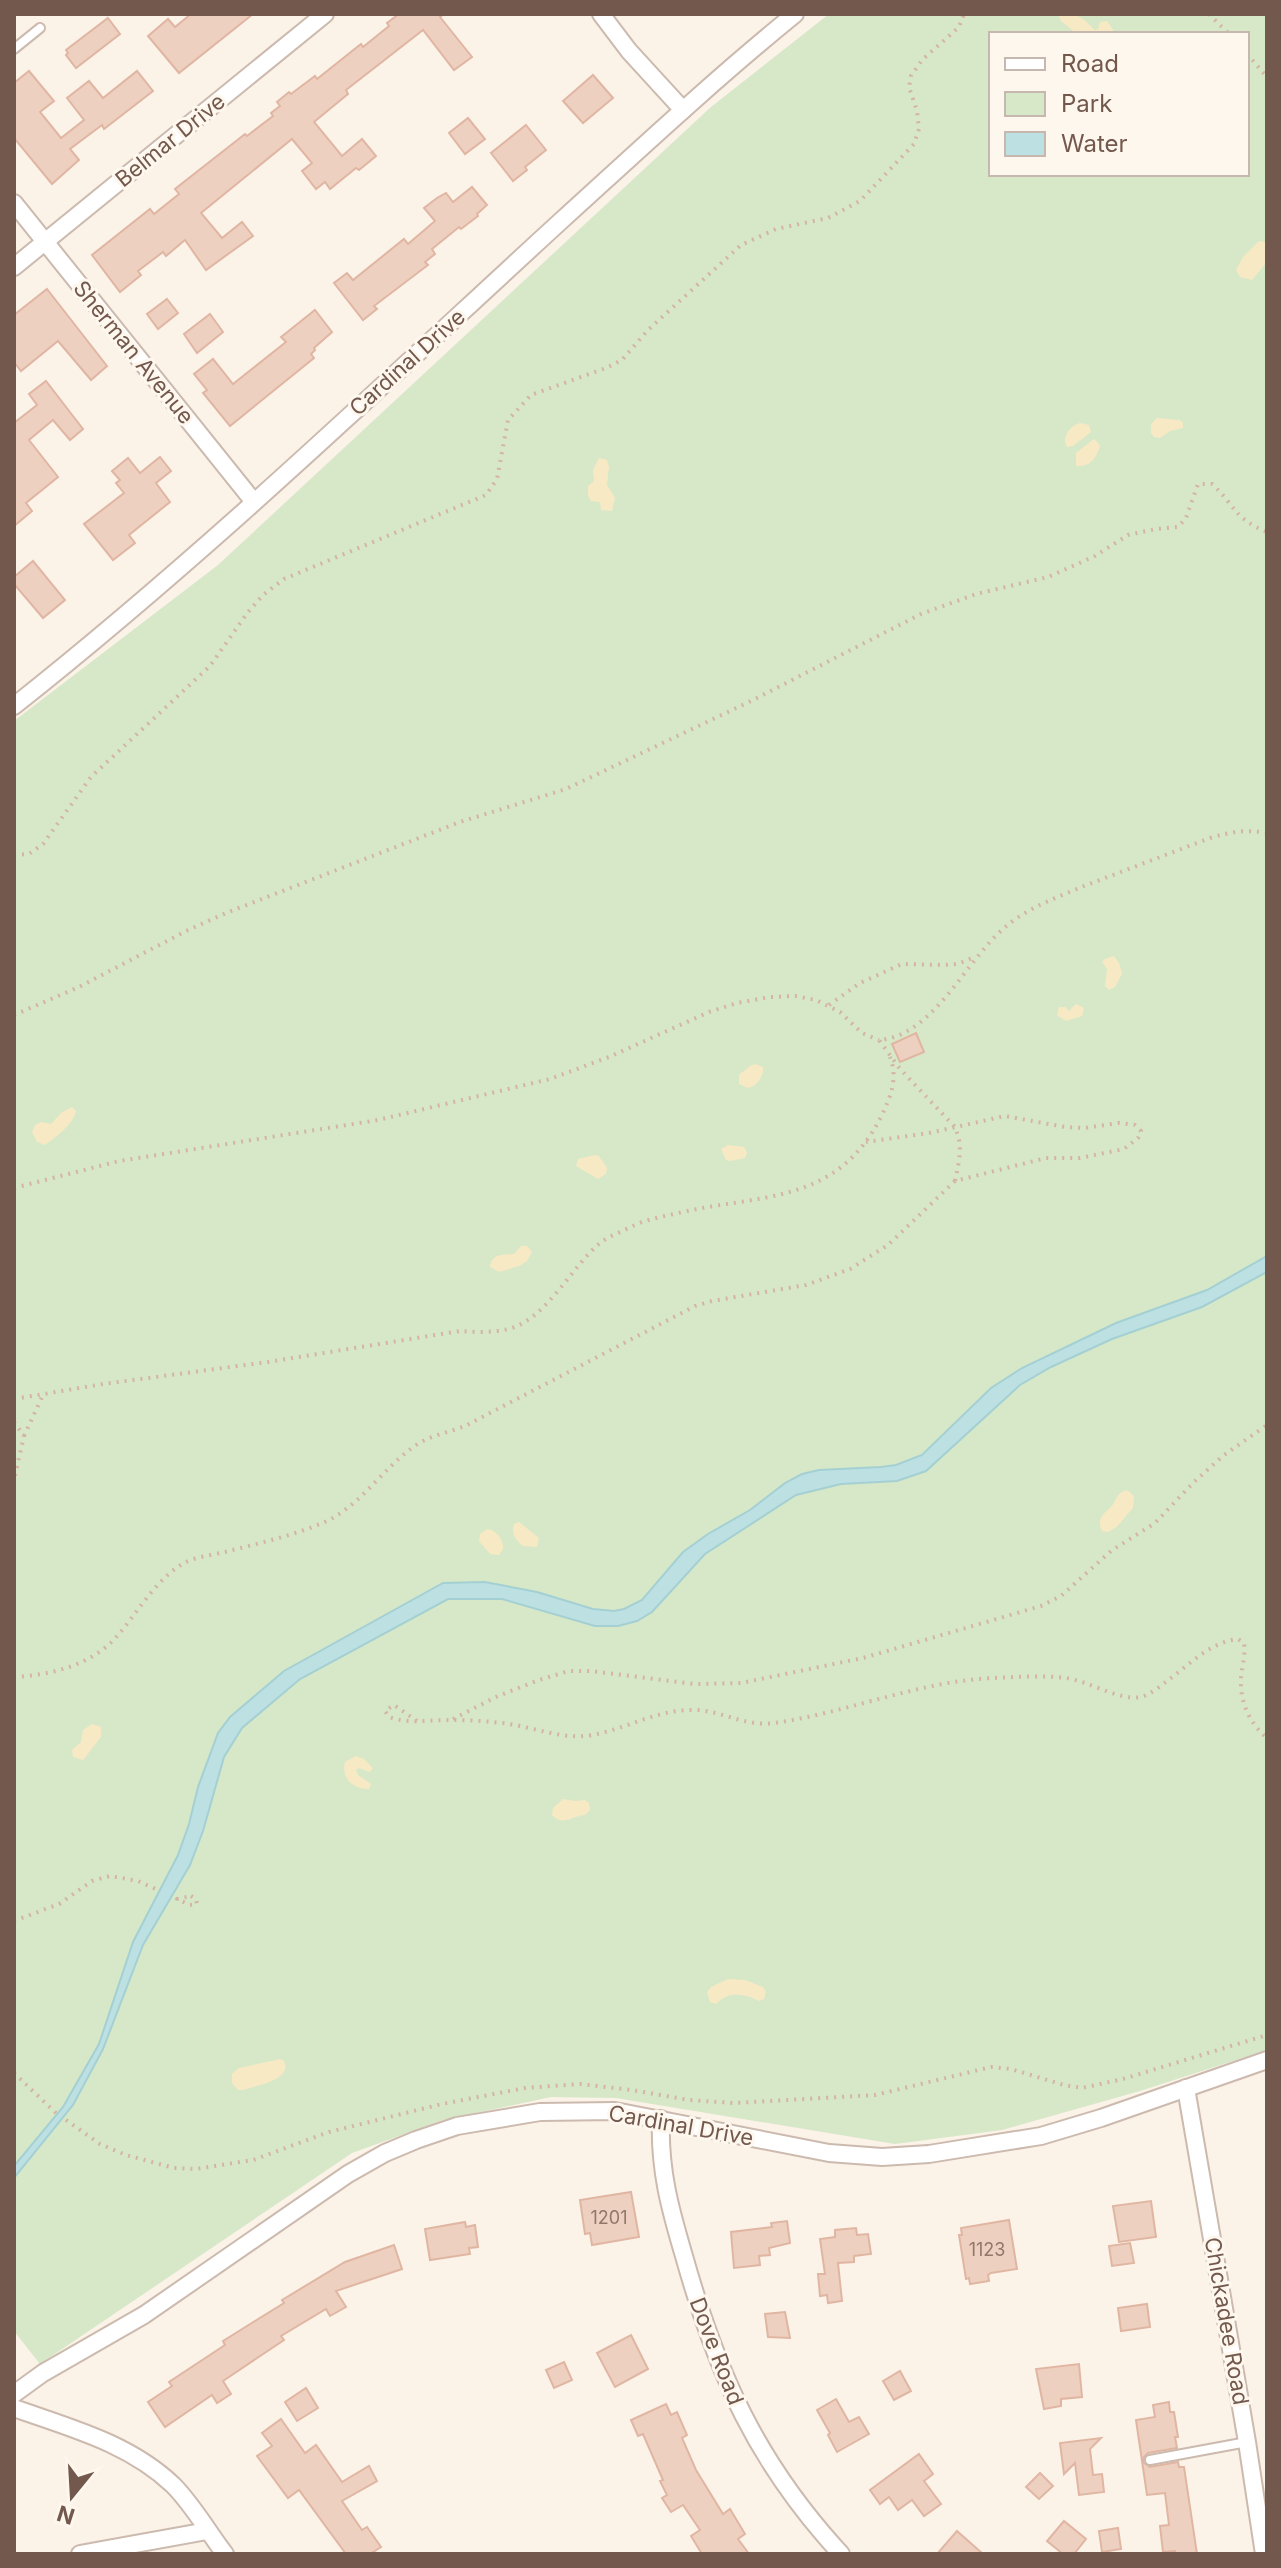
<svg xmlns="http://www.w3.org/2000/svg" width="1281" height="2568" font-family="Inter,sans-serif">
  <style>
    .green { fill: #d6e8c7; fill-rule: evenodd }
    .sand { fill: #f8e9c5 }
    .water { fill: #bde0e3; stroke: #a4d0d4; stroke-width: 2 }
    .building { fill: #eed0c1; stroke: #e0b6a3; stroke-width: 2 }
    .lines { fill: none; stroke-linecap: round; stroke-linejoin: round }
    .lane-casing { stroke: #ccbaae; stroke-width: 12 }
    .street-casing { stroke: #ccbaae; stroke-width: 20 }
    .path { stroke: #d4b4a4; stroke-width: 4; stroke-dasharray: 2 6; stroke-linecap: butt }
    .lane { stroke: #fff; stroke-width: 8 }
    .street { stroke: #fff; stroke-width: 16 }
    .labels { text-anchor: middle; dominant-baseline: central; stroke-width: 6; stroke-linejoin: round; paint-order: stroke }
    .number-label { font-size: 18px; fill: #92776a }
    .street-label { font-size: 22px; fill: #73594d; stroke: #fef7ee }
  </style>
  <rect width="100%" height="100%" fill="#fbf2e8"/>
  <path class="green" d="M829,14h438v2036l-127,41 -138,39 -107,14 -279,-46 -65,-1 -108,23 -91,33 -312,211 -26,-33v-1610l204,-156 493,-458zM991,34h256v140h-256z"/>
  <g class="sand">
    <path d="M1058,14c22,0 22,2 37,16l3,-1 2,-7 7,-1 9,13h-39l-16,-13z"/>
    <path d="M1259,241l8,1v20l-15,18 -12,-3 -4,-7 7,-13z"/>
    <path d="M1157,418l23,2 3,3v5l-13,3 -10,7 -6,-1 -3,-4v-9z"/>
    <path d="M1080,423l9,2 2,7 -18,14 -6,1c-6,-10 3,-21 13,-24z"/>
    <path d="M1094,439l6,6c-3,13 -10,22 -24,21v-13z"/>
    <path d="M599,458l8,2 2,7 -2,18 8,13 -3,13 -11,-1 -1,-8 -9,-1 -3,-5v-10l6,-5 -1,-11z"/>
    <path d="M1114,956l5,7 3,11 -7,13 -6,3 -4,-4 2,-17 -5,-7 3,-3z"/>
    <path d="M1076,1004l8,4 -2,8 -16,5 -9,-6 2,-8h6l4,4z"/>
    <path d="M755,1064l8,3c1,9 -6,19 -15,21l-9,-4v-9l11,-9z"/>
    <path d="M72,1107l4,4c-3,14 -20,26 -31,34l-8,-3 -5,-10 3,-7 6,-3 10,2 10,-11z"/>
    <path d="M728,1145l16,2 3,6 -2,5 -15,3 -4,-1 -5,-11z"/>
    <path d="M595,1155l4,1 8,12 -1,6 -8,5 -22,-13 2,-7z"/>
    <path d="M521,1246h6l5,6 -5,9 -8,5 -20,6 -9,-5c2,-14 13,-12 24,-13z"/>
    <path d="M1127,1490l7,6 -1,12c-9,9 -13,19 -25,24l-6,-1c-7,-15 5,-18 12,-28 4,-8 4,-10 13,-13z"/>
    <path d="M519,1522l20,16 -2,9 -14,-1c-7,-6 -12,-11 -9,-22z"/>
    <path d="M487,1529c9,1 17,10 16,20l-4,6 -9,-1 -11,-13 1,-7z"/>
    <path d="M92,1724l9,3v10l-18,23 -10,-3 -1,-7 9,-8 2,-12z"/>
    <path d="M356,1756l8,3 9,9 -3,4 -11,-4 -3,2 2,5 13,9 -2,5c-16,0 -28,-10 -24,-27z"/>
    <path d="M563,1799l12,2 10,-1 4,3 1,7 -5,5c-14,1 -22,12 -33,0l1,-7z"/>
    <path d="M728,1979l17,1 18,7 3,5 -2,7 -5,2c-16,-8 -30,-10 -43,3l-6,-2 -3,-10 4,-5z"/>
    <path d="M280,2059l4,2c9,19 -27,24 -41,29h-5l-6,-7v-9l7,-6z"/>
  </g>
  <path class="water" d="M1267,1256v16l-65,35 -90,32 -61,28 -31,18 -94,86 -29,10 -56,3 -45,11 -91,59 -53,58 -15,9 -19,5h-23l-93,-27h-54l-148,80 -58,49 -18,29 -21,74 -13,34 -47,80 -40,104 -30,56 -59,73v-12l49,-59 36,-63 34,-102 45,-87 11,-31 9,-37 20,-54 12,-16 54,-46 159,-88 42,-1 52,10 56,17 21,2 10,-2 18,-9 41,-48 25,-18 42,-24 35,-27 17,-9 17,-4 62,-3 15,-2 26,-10 69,-67 31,-20 94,-45 91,-33z"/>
  <g class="building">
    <path d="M191,14h62l-74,59 -31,-37 20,-17 7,8z"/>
    <path d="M399,14h45l-4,3 32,40 -18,13 -31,-40 -77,60 2,4 -34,28 28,34 20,-17 14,17 -17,14 -3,-2 -26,21 -5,-7 -9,7 -14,-18 10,-8 -20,-24 -91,74 21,25 20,-16 11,14 -47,34 -21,-30 -19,16 -3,-4 -25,19 3,4 -21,17 -28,-37 58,-46 4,5 25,-20 -4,-5 70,-55 2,2 26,-20 -2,-3 9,-7 -3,-4 12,-10 2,2 24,-18 2,3 44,-35 2,3 26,-21 -2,-3z"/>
    <path d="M108,18l12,16 -44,34 -10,-13 2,-2 -2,-3z"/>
    <path d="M29,71l25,30 -14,11 21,26 23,-18 -17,-22 22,-17 14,17 34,-27 16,20 -49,38 -2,-4 -32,24 9,11 -27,24 -38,-46v-55z"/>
    <path d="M593,75l20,23 -30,25 -20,-22z"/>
    <path d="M468,118l17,21 -20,15 -16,-21z"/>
    <path d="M526,125l20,25 -21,17 2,3 -14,11 -22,-28z"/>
    <path d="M472,187l15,18 -10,9 1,2 -17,13 -2,-2 -27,22 3,5 -10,8 3,3 -54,41 3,3 -14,11 -29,-37 13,-10 6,7 51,-41 4,5 27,-23 -11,-13 13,-10 9,-5 7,9z"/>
    <path d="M47,289l60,77 -16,14 -33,-39 -37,30 -7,-9v-47z"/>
    <path d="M167,299l11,14 -20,16 -11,-15z"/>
    <path d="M315,310l17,22 -18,16 1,2 -4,4 3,4 -84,68 -27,-33 4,-3 -13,-16 19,-15 20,25 53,-42 -5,-5z"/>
    <path d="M210,314l13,18 -26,21 -13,-19z"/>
    <path d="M46,381l37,48 -13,11 -17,-20 -24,20 29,37 -32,26 6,8 -18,15v-103l23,-18 -8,-11z"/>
    <path d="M160,457l11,14 -15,12 14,19 -41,33 6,8 -22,17 -29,-36 40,-31 -8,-10 4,-3 -8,-9 16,-13 12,15z"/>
    <path d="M33,561l32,39 -22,18 -29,-34v-7z"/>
    <path d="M916,1033l8,19 -24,10 -8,-18z"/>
    <path d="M631,2192l8,45 -47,8 -2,-12 -5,1 -5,-34z"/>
    <path d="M1151,2201l5,36 -37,5 -6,-36z"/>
    <path d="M1009,2220l8,49 -26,4 -3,2 1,6 -19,3 -1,-6 -3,1 -7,-44h3l-1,-7z"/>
    <path d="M787,2221l3,22 -21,5 1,7 -11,1 1,9 -26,3 -3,-36 41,-5 -1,-4z"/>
    <path d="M465,2222l1,5 9,-2 3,22 -9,1 1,6 -40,6 -5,-31z"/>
    <path d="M856,2228l1,7 11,-1 3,20 -17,2v6l-16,1 4,38 -14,2 -1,-8 -7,1 -2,-22h7l-5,-35 15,-2v-7z"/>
    <path d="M1130,2243l4,20 -22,3 -3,-20z"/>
    <path d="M394,2245l8,24 -66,22 10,16 -16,9 -4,-7 -45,27 3,4 -61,41 8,13 -14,9 -5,-8 -47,32 -17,-25 24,-16 -3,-4 56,-37 -2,-4 61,-38 -2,-3 63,-38z"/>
    <path d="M1147,2304l3,23 -29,4 -3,-23z"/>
    <path d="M785,2312l5,26 -22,-1 -3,-23z"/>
    <path d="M631,2335l17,34 -33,18 -18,-34z"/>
    <path d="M564,2362l8,18 -18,8 -8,-18z"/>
    <path d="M1079,2364l3,33 -21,2v7l-17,3 -8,-40z"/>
    <path d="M900,2371l11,20 -17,9 -11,-19z"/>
    <path d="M306,2388l12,20 -21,13 -12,-19z"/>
    <path d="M836,2399l13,23 10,-5 10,17 -32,18 -9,-17 2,-2 -13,-23z"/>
    <path d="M1169,2402l1,10h4l4,25h-3l2,11 -29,5 -4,4 -1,5 7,5 28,-5 1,5h5l13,87h-22v-3l-12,1 -3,-26 9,-1 -4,-32 -18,2 -11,-75 19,-3 -2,-12z"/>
    <path d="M666,2404l5,11 6,-3 10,23 -5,3 14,32 27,44 7,-5 15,25 -7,5 11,15h-47l-11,-18 9,-6 -17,-25 -12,7 -9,-14 5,-3 -7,-14 3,-1 -20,-46 -5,2 -7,-16z"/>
    <path d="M281,2419l24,34 11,-8 26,37 27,-16 8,15 -35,20 20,29 5,-3 14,20 -11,7h-24l-47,-64 -11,8 -31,-42 15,-10 -10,-13z"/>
    <path d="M1101,2438l-11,11 3,26 9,-1 2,18 -25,3 -4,-32 -11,11 -4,-31z"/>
    <path d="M919,2454l14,20 -9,7 17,23 -17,12 -12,-16 -14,10 -9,-13 -9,7 -10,-14z"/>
    <path d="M1040,2473l13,13 -14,13 -13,-12z"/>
    <path d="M1064,2521l22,18 -12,15h-11l-16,-13z"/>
    <path d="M1118,2528l3,21 -19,3 -3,-21z"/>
    <path d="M957,2531l26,23h-46z"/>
  </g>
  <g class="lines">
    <defs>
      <g id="lane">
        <path d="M14,49l26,-21"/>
        <path d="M1150,2460l97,-18"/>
      </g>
      <g id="street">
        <path d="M601,14l28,37 54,59"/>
        <path d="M14,203l240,299"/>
        <path d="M14,267l311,-253"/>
        <path d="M14,706c192,-152 369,-322 549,-487 77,-70 152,-140 232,-205"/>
        <path d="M1186,2088l61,354 17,112"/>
        <path d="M661,2119c-2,50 9,90 23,137 33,118 73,207 157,298"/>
        <path d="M14,2394l29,-21 101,-58 204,-141 37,-21 31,-13 41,-14 83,-14 75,-1 214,42 53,4 47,-3 112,-18 60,-18 166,-58"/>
        <path d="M14,2408c56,20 115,35 159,77 20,20 35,47 52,69"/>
        <path d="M80,2554l127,-23"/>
      </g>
    </defs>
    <use href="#lane" class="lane-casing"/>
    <use href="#street" class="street-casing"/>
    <g class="path">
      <path d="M1209,14l20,20"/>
      <path d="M1247,54l20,23"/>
      <path d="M14,855l15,-1 14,-10 48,-67 119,-111 38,-54 15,-17 21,-16 202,-84 11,-16 11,-59 23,-25 75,-27 16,-8 26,-30 93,-85 35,-16 52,-11 32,-17 54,-57 5,-15 -2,-18 -8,-24 2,-11 11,-16 37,-33 5,-13"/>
      <path d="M829,1005l31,-22 42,-19 42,1 14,-1 14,-6"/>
      <path d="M14,1015l65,-28 107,-56 40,-18 234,-91 106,-33 185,-88 170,-87 55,-20 72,-17 47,-21 33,-21 28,-6 22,-2 8,-9 12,-34h14c24,22 21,34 55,48"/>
      <path d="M955,1181c4,-20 9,-36 -1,-55l-54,-57 -21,-29c54,-4 86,-78 124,-111 23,-21 53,-31 81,-43 42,-16 84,-32 126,-48 20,-6 36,-9 57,-5"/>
      <path d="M14,1188l105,-27 259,-41 172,-41 59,-22 100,-45 28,-9 33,-6 25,-1 21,4 24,12 22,21 17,7"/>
      <path d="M14,1399l89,-15 165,-22 192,-31c15,1 33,2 48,-2 37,-8 64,-63 92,-86 9,-7 23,-12 33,-17 12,-6 27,-9 41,-12 85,-21 162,-7 208,-99 9,-19 16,-37 8,-58"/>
      <path d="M14,1422l10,14 -10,44"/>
      <path d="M24,1436l19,-41"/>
      <path d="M14,1677c37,-2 79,-12 104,-42 21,-24 37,-55 66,-72 11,-6 28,-8 41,-11 34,-9 72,-17 104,-32 33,-17 54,-51 83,-72 16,-13 37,-15 55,-23l228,-119 17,-5 94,-16 44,-16 38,-24 67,-64 91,-23h34l44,-9 14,-11 3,-7 -6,-6 -16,-2 -35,5 -19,-1 -60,-11 -76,17 -63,9"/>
      <path d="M453,1719l45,-23 41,-16 30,-9h22l104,13 46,-1 122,-25 178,-52 20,-10 50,-45 44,-28 39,-41 30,-27 43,-30"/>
      <path d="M417,1721l-23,-16 -9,6 4,6c19,7 39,3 59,3 20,0 41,1 61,4 28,4 54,16 83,11 34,-6 64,-25 99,-25 29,-1 52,17 83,13 73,-10 145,-42 219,-45 23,-1 49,-3 73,0 23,3 53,23 75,19 10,-3 18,-10 26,-16 22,-16 43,-39 71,-42l6,4c2,13 -3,25 -3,38 -1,22 10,44 26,57"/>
      <path d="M191,1896l5,3 1,5 -7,1 -13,-6z"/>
      <path d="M14,1921l45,-17 33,-23 18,-5 28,5 20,9"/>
      <path d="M14,2073l42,40"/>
      <path d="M66,2120l34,24 26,11 48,13 22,1 57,-9 76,-28 113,-28 83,-16 55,-4 52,6 57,10 45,3 141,-8 116,-28 20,2 53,16 18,3 41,-9 144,-44"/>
    </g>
    <use href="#lane" class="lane"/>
    <use href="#street" class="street"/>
  </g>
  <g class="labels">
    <g class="number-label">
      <text x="609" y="2217">1201</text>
      <text x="987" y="2249">1123</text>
    </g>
    <g class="street-label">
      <text transform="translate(170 140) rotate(-39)">Belmar Drive</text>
      <text transform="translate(134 352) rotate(51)">Sherman Avenue</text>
      <text transform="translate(407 362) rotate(-42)">Cardinal Drive</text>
      <text transform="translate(681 2125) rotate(10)">Cardinal Drive</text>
      <text transform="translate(1227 2321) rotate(80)">Chickadee Road</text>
      <text transform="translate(717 2351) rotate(69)">Dove Road</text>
    </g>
  </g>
  <rect width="1281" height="2568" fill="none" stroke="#73594d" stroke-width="32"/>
  <rect x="989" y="32" width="260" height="144" fill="#fef7ee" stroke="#c6b8ae" stroke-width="2"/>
  <rect x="1005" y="58" width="40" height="12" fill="#ffffff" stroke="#c6b8ae" stroke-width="2"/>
  <text x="1061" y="72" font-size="24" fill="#73594d">Road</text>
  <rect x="1005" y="92" width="40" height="24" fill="#d6e8c7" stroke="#c6b8ae" stroke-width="2"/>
  <text x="1061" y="112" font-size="24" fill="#73594d">Park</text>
  <rect x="1005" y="132" width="40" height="24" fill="#bde0e3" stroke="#c6b8ae" stroke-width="2"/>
  <text x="1061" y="152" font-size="24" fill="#73594d">Water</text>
  <g transform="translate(72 2496) rotate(198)" stroke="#fef7ee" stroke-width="6" paint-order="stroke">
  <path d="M0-6L14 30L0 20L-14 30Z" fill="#73594d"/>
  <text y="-12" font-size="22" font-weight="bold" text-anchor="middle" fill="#73594d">N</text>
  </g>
</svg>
